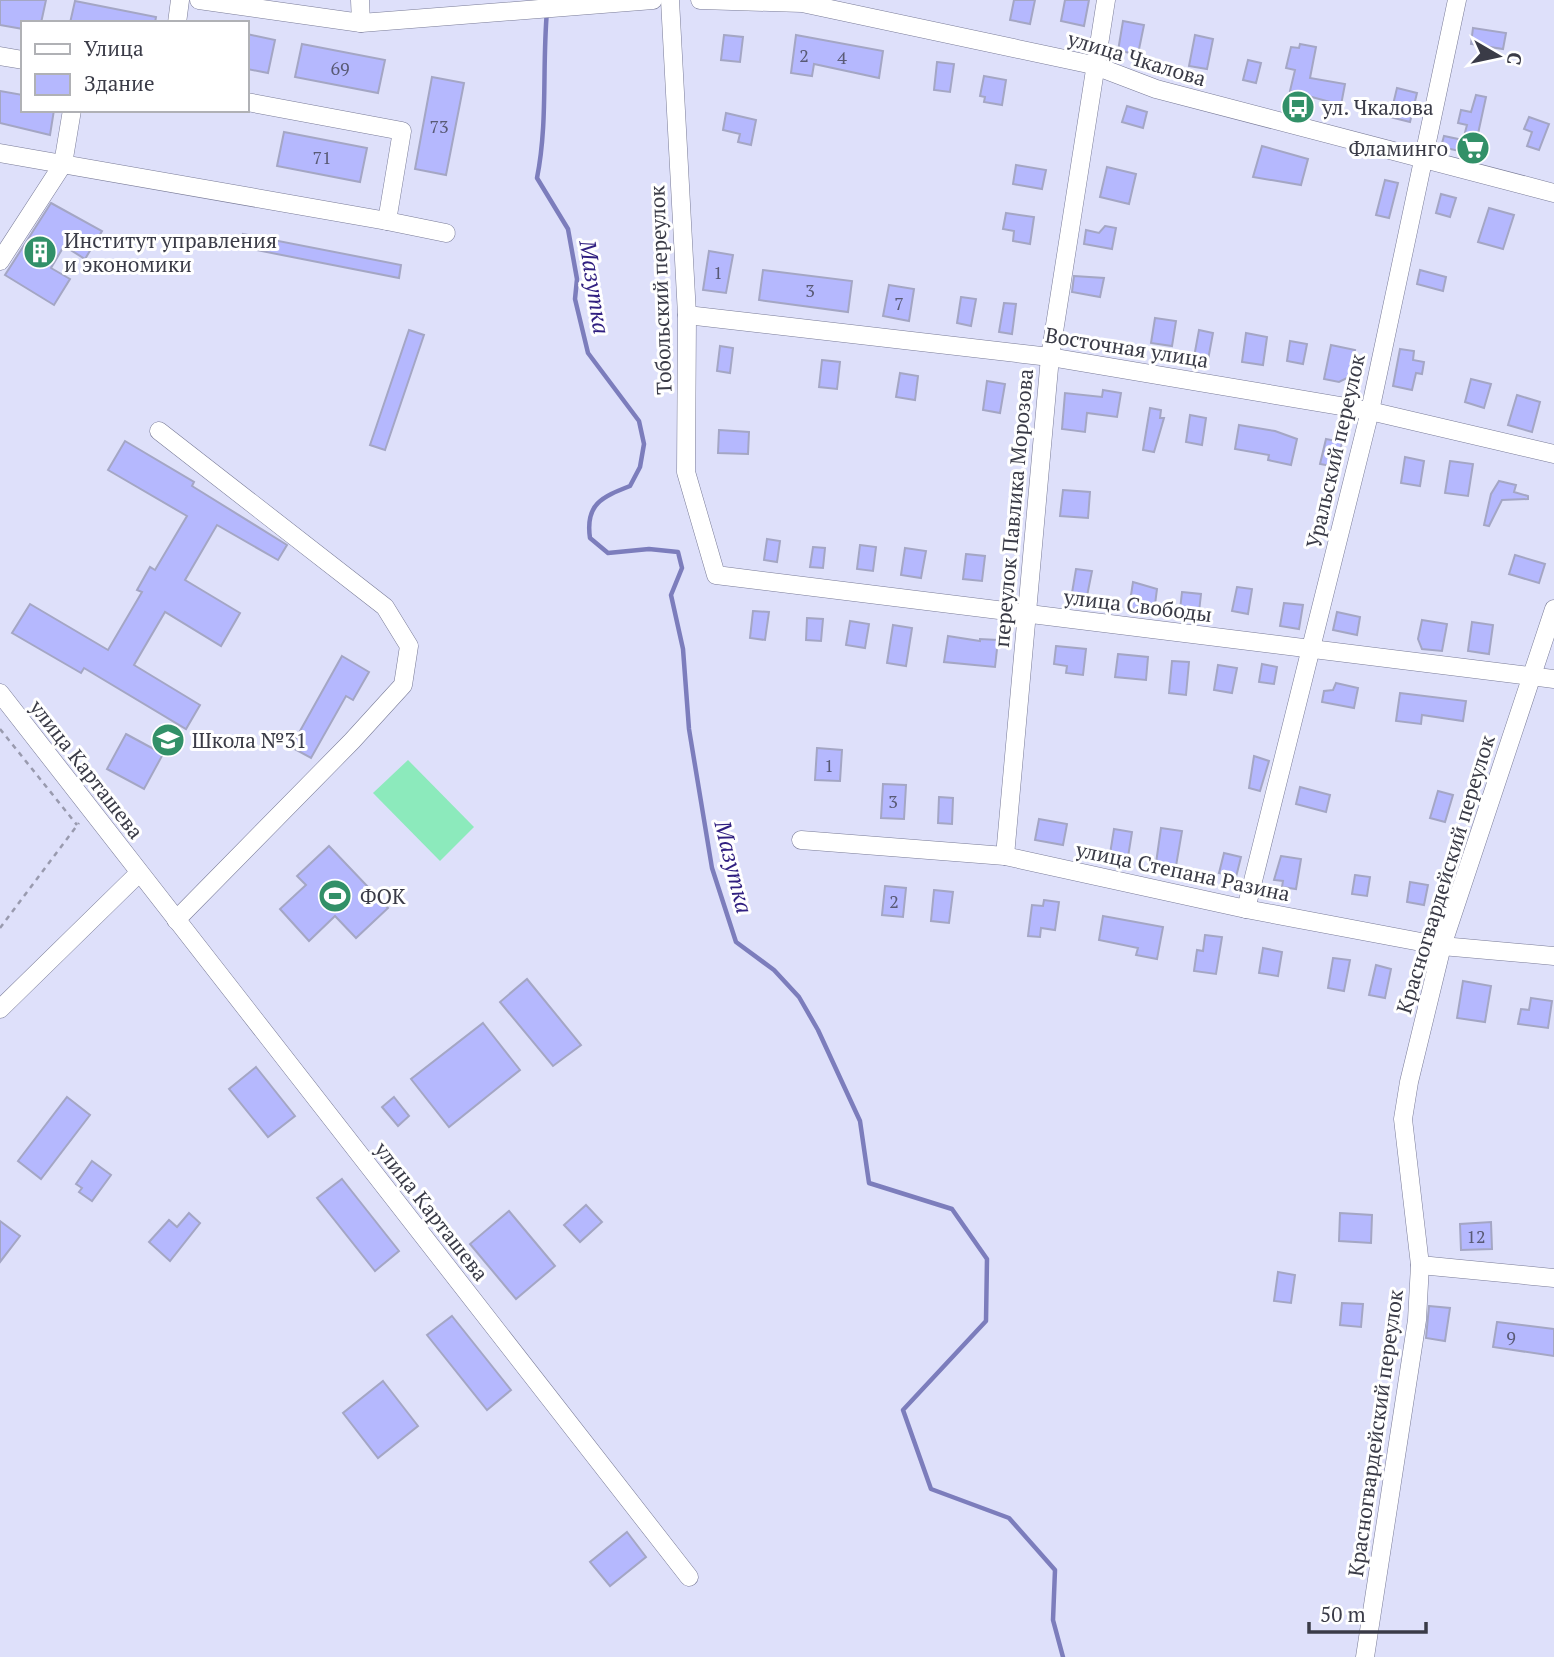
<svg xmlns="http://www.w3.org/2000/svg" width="1554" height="1657" font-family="'PT Serif',serif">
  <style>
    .green { fill: #8ceabc }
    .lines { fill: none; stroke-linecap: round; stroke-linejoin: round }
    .stream { stroke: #7c7dbc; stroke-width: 4.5 }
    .building { fill: #b5b8fe; stroke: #a4a6c4; stroke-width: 2 }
    .minor-casing { stroke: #797b97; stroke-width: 19 }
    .path { stroke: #999aae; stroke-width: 2.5; stroke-dasharray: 5 5; stroke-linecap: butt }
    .minor { stroke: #fff; stroke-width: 18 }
    .labels { text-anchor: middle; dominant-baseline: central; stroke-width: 6; stroke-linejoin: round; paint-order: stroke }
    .number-label { font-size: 18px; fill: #595a75 }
    .street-label { font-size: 21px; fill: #3a3b47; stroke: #fff }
    .poi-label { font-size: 21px; fill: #3a3b47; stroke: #fff; text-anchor: start }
    .water-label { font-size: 23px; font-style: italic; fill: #301f80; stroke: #fff }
  </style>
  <rect width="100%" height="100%" fill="#dee0fa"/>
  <path class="green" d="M408,760l66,67 -34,34 -67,-68z"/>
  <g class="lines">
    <path class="stream" d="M547,11c-5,56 1,112 -10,167l31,51 9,50 -2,20 13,54 51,68 5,23 -4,23 -10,19c-28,11 -45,18 -40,52l18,15 41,-4 29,3 4,16 -11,27 12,54 6,80 23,139 24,74 38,28 25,27 19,33 42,91 9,62 83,26 35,50 -1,62 -83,89 28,79 78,29 46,52 -2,50 10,37"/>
  </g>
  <g class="building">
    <path d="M0,0h46l-5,23h-18v6l-23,-4z"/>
    <path d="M1014,0h21l-5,24 -20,-4z"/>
    <path d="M1065,0h24l-5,26 -23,-5z"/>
    <path d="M75,1l81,16 -1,6h-85z"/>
    <path d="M1123,21l21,4 -6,29 -20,-3z"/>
    <path d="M1473,28l33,5 -3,16 -32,-5z"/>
    <path d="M247,34l28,6 -7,33 -21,-4z"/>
    <path d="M724,35l19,2 -3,25 -19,-2z"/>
    <path d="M796,35l87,16 -4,27 -65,-14 -2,12 -21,-3z"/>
    <path d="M1195,35l18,4 -6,30 -18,-3z"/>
    <path d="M302,44l83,16 -7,33 -83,-16z"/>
    <path d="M1300,44l16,3 -6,31 35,6 -4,21 -51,-14 5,-21 -9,-2 5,-21 8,1z"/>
    <path d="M1248,60l13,3 -5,20 -13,-3z"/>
    <path d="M937,62l17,2 -4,28 -16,-2z"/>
    <path d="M984,76l22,4 -4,25 -18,-3 1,-5 -5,-1z"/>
    <path d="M432,77l32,6 -18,92 -31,-6z"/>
    <path d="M1397,88l20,5 -7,29 -20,-5z"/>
    <path d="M0,91l23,4v15h31l-4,25 -50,-12z"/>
    <path d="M1476,95l10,2 -10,46 10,2 -3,11 -42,-9 3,-11 19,4 4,-15 -9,-2 3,-13 10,2z"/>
    <path d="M1127,106l20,6 -4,16 -21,-6z"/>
    <path d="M726,113l30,7 -5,25 -13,-3 2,-8 -17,-4z"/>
    <path d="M1529,117l20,7 -10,26 -12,-4 5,-14 -8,-3z"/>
    <path d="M284,132l83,16 -7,34 -83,-16z"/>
    <path d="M1262,146l46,13 -7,26 -48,-8z"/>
    <path d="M1016,165l30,5 -4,19 -29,-5z"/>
    <path d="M1107,167l29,7 -7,30 -29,-7z"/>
    <path d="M1385,180l13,3 -9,35 -13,-3z"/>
    <path d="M1441,194l15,4 -6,19 -14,-4z"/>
    <path d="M51,203l51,28 -17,28 -21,-13 -13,22 19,11 -16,26 -49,-30z"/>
    <path d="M1489,208l25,7 -11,34 -25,-7z"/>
    <path d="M1006,213l28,4 -4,27 -17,-3 1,-10 -11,-2z"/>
    <path d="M1105,226l11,2 -4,21 -28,-5 2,-14 13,3z"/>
    <path d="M243,234l158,31 -2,13 -158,-31z"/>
    <path d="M709,251l24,4 -7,38 -23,-3z"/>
    <path d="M763,270l89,11 -4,31 -89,-12z"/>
    <path d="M1420,270l26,7 -3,14 -26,-7z"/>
    <path d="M1074,276l30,2 -4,19 -28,-5z"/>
    <path d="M889,285l25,4 -5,32 -26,-5z"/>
    <path d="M961,297l15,2 -5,27 -14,-3z"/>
    <path d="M1004,303l12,1 -4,30 -13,-2z"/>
    <path d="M1155,318l21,3 -4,25 -21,-3z"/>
    <path d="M409,330l15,5 -39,115 -15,-5z"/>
    <path d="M1199,330l14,3 -5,27 -14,-3z"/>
    <path d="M1246,333l21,4 -4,28 -21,-3z"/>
    <path d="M1290,341l17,3 -4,20 -16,-3z"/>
    <path d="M1331,345l24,5 -6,27 -10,5 -15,-3z"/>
    <path d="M720,346l13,2 -3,25 -13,-2z"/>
    <path d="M1400,349l14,2 -1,9 11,2 -2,12 -6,-1 -4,17 -19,-4z"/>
    <path d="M822,360l18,2 -3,27 -18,-2z"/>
    <path d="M900,373l18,3 -3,24 -19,-3z"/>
    <path d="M1471,379l20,5 -7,24 -19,-6z"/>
    <path d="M987,381l18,3 -5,29 -17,-3z"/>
    <path d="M1103,390l18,3 -4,24 -30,-4 -2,19 -23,-3 3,-36 37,4z"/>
    <path d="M1517,395l23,7 -8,30 -24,-7z"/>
    <path d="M1150,408l11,2 -1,8h4l-10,34 -11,-2z"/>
    <path d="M1190,415l16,3 -4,27 -16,-3z"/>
    <path d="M1239,425l36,6 22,8 -6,26 -23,-5 1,-5 -34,-6z"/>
    <path d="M719,430l30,2 -1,22 -30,-1z"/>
    <path d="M1326,439l16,3 -5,25 -17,-3z"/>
    <path d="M125,441l69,41 -2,4 95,59 -9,15 -61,-35 -32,55 55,33 -19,33 -56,-34 -31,53 66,40 -14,24 -102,-61 -3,5 -69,-40 18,-29 78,46 34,-58 -5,-2 13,-23 5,3 32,-54 -79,-46z"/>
    <path d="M1405,457l19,4 -4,25 -19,-3z"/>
    <path d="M1450,461l23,3 -5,32 -23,-3z"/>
    <path d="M1499,481l17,4 -2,7 14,4v3l-26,1 -13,26 -5,-1 7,-31z"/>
    <path d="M1063,490l27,2 -2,26 -28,-2z"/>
    <path d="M767,539l13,2 -3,21 -13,-2z"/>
    <path d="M860,545l16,2 -3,24 -16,-2z"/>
    <path d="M813,547l12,1 -2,20 -13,-1z"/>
    <path d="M905,548l21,3 -5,27 -20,-3z"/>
    <path d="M966,554l19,2 -3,25 -19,-2z"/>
    <path d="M1515,555l30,9 -6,19 -30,-9z"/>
    <path d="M1076,569l16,2 -5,25 -15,-3z"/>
    <path d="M1133,582l24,7 -3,23 -25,-4z"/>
    <path d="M1237,587l15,2 -4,25 -16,-3z"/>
    <path d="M1182,592l19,2 -2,18 -19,-2z"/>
    <path d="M1284,603l19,2 -4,24 -19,-3z"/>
    <path d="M753,611l16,1 -4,28 -15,-2z"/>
    <path d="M1337,612l23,5 -3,18 -24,-5z"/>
    <path d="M807,618l16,1 -2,22 -15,-1z"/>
    <path d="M1422,620l25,4 -5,27 -20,-2 -4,-10z"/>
    <path d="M850,621l19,3 -4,24 -19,-3z"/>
    <path d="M1472,622l21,3 -4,29 -21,-3z"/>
    <path d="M893,625l19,3 -6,38 -19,-3z"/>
    <path d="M948,636l32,5v-2l18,1 -3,27 -51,-5z"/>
    <path d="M1056,646l30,3 -3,26 -17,-2 1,-7 -13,-2z"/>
    <path d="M1118,654l30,3 -2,23 -31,-3z"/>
    <path d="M342,656l27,16 -16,28 -7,-4 -35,62 -20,-11z"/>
    <path d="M1172,661l17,1 -3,33 -17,-2z"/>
    <path d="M1262,664l15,3 -3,17 -15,-2z"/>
    <path d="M1218,665l19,3 -5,25 -18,-3z"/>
    <path d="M1336,683l22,5 -4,20 -32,-6 2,-11 9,-1z"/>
    <path d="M1400,693l66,8 -3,20 -41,-6 -1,9 -25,-3z"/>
    <path d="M126,734l37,20 -19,35 -37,-20z"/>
    <path d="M817,748l25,2 -2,31 -25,-1z"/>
    <path d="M1254,756l15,5 -9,30 -11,-3z"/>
    <path d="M883,784l23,1 -2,34 -23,-1z"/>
    <path d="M1300,787l30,8 -4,17 -30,-8z"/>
    <path d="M1438,791l15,4 -8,27 -15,-4z"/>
    <path d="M939,797l14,1 -1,26 -14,-1z"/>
    <path d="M1039,819l28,5 -4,21 -28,-5z"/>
    <path d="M1161,828l21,3 -6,35 -20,-3z"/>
    <path d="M1114,829l18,3 -4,25 -18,-3z"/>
    <path d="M329,846l59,62 -32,30 -21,-22 -26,25 -29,-32 26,-24 -9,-9z"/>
    <path d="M1224,853l17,4 -5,20 -17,-4z"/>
    <path d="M1281,856l20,3 -5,30 -14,-2 1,-6 -9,-1z"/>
    <path d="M1355,875l15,2 -3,19 -15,-2z"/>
    <path d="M1410,882l18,3 -4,20 -17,-3z"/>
    <path d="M885,886l21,2 -3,29 -21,-2z"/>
    <path d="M934,890l19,2 -4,31 -18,-2z"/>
    <path d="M1044,900l15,2 -4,28 -14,-2 -1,9 -12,-1 4,-31 11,1z"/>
    <path d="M1103,916l60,11 -6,32 -21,-4 2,-7 -39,-8z"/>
    <path d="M1205,935l17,2 -6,37 -22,-3 3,-21 6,1z"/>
    <path d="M1263,948l19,4 -4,24 -19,-3z"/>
    <path d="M1333,958l17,2 -6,31 -16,-3z"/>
    <path d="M1376,965l15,4 -6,29 -16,-3z"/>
    <path d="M527,979l54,66 -28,21 -53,-64z"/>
    <path d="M1463,981l28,5 -6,36 -28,-4z"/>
    <path d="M1531,998l21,3 -4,27 -30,-4 3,-15 8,1z"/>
    <path d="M483,1023l37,47 -71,57 -38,-48z"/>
    <path d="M256,1067l39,49 -27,21 -39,-48z"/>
    <path d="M67,1097l23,18 -49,64 -23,-18z"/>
    <path d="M394,1097l15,19 -11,10 -16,-19z"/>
    <path d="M92,1161l19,14 -19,26 -13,-9 3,-4 -6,-4z"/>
    <path d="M342,1179l57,72 -24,20 -58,-73z"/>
    <path d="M586,1205l16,17 -22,20 -16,-17z"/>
    <path d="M509,1211l46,55 -39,33 -46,-55z"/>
    <path d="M189,1213l11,10 -30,38 -21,-19 20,-22 8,7z"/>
    <path d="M1340,1213l32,2 -1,28 -32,-2z"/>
    <path d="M0,1221l20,15 -20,26z"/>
    <path d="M1491,1222l1,27 -31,1 -1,-26z"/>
    <path d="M1278,1272l17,3 -4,28 -17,-2z"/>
    <path d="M1342,1303l21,1 -2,23 -21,-2z"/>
    <path d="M1429,1306l21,2 -5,33 -19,-3z"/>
    <path d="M452,1316l59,74 -24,20 -60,-75z"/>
    <path d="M1497,1322l57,7v27l-61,-9z"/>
    <path d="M383,1381l35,45 -40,32 -35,-45z"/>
    <path d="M627,1532l19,25 -36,29 -20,-24z"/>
  </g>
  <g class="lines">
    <defs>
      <g id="minor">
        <path d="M199,0l162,23 292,-23"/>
        <path d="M360,0l1,23"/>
        <path d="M670,0l17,315 -1,157 30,103 838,104"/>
        <path d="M700,0l102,3 291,62 63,24 398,104"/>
        <path d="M177,23l3,-23"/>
        <path d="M0,56l23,4"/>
        <path d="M0,153l387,68 15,-90 -155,-29"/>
        <path d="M387,221l59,12"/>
        <path d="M0,261l63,-97 9,-54"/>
        <path d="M687,315l363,42 320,54 184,43"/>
        <path d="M159,431l226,176 24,39 -6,39 -51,56 -176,179"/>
        <path d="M0,693l689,884"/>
        <path d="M801,840l204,16 241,53 196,37 112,10"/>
        <path d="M1005,856l45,-499 56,-357"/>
        <path d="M1246,909l124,-498 87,-411"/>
        <path d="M0,1009l139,-136"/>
        <path d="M1420,1265l134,13"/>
        <path d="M1365,1657l52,-337 3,-55 -17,-146 6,-37 33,-136 112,-337"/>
      </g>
    </defs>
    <use href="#minor" class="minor-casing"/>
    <g class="path">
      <path d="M0,729l77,96"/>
      <path d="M0,928l79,-105"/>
    </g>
    <use href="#minor" class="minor"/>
  </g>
  <defs>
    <symbol id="bus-disc" viewBox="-11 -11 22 22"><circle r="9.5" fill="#329068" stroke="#fff"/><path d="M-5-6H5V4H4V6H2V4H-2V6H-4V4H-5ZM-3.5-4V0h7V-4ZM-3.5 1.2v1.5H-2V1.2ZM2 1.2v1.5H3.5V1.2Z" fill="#fff"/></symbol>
    <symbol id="supermarket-disc" viewBox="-11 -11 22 22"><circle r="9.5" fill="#329068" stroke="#fff"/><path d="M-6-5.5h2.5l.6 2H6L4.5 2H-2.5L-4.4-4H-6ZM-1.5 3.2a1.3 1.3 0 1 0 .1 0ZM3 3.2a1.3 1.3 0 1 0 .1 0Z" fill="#fff"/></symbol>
    <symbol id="building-disc" viewBox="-11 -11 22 22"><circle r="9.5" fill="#329068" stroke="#fff"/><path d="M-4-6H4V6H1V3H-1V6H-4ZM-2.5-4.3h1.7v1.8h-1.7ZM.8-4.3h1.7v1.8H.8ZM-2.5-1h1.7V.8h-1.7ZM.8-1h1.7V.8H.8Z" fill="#fff"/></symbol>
    <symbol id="school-disc" viewBox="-11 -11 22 22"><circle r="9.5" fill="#329068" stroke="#fff"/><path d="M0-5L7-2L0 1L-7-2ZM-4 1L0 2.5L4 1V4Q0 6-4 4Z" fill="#fff"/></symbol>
    <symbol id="stadium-disc" viewBox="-11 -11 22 22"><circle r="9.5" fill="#329068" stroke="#fff"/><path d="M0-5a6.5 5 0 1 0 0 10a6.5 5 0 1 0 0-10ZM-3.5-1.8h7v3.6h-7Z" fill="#fff"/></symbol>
  </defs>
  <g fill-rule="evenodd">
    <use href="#bus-disc" x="1279" y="88" width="38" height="38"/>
    <use href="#supermarket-disc" x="1454" y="129" width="38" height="38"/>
    <use href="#building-disc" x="21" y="233" width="38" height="38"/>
    <use href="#school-disc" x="149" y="721" width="38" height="38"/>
    <use href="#stadium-disc" x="316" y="877" width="38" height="38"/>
  </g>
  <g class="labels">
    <g class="number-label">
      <text x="804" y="55">2</text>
      <text x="842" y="57">4</text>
      <text x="340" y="68">69</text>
      <text x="439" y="126">73</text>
      <text x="322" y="157">71</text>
      <text x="718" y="272">1</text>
      <text x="810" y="290">3</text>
      <text x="899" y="303">7</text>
      <text x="829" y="765">1</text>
      <text x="893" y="801">3</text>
      <text x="894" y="901">2</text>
      <text x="1476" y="1236">12</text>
      <text x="1511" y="1337">9</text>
    </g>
    <g class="street-label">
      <text transform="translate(1137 58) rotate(17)">улица Чкалова</text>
      <text transform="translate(660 290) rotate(-92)">Тобольский переулок</text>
      <text transform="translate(1127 347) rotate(9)">Восточная улица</text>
      <text transform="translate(1335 451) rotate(-77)">Уральский переулок</text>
      <text transform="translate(1013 508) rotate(-85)">переулок Павлика Морозова</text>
      <text transform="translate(1138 605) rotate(7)">улица Свободы</text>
      <text transform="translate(87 769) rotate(52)">улица Карташева</text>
      <text transform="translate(1183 871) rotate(12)">улица Степана Разина</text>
      <text transform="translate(1445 874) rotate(-73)">Красногвардейский переулок</text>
      <text transform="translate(432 1211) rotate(52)">улица Карташева</text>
      <text transform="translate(1375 1433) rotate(-82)">Красногвардейский переулок</text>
    </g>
    <g class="poi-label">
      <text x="1322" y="107">ул. Чкалова</text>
      <text x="1448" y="148" text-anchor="end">Фламинго</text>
      <text x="64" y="240">Институт управления<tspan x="64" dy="24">и экономики</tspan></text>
      <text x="192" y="740">Школа №31</text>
      <text x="360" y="896">ФОК</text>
    </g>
    <g class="water-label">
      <text transform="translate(595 287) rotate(81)">Мазутка</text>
      <text transform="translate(734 867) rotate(76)">Мазутка</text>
    </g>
  </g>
  <rect x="21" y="21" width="228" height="91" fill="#ffffff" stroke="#b0b1b5" stroke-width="2"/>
  <rect x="35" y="44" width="35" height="10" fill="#ffffff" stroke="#b0b1b5" stroke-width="2"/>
  <text x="84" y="56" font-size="21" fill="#3a3b47">Улица</text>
  <rect x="35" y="74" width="35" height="21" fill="#b5b8fe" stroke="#b0b1b5" stroke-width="2"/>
  <text x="84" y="91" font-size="21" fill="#3a3b47">Здание</text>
  <g transform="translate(1498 56) rotate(99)" stroke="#ffffff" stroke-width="5" paint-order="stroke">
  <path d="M0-5L12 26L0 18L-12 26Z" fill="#3a3b47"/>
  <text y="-10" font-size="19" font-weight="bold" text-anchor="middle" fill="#3a3b47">С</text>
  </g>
  <path d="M1309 1622v10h117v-10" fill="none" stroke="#3a3b47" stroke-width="3.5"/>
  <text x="1320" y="1622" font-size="21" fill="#3a3b47" stroke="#ffffff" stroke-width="5" paint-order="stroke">50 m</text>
</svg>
